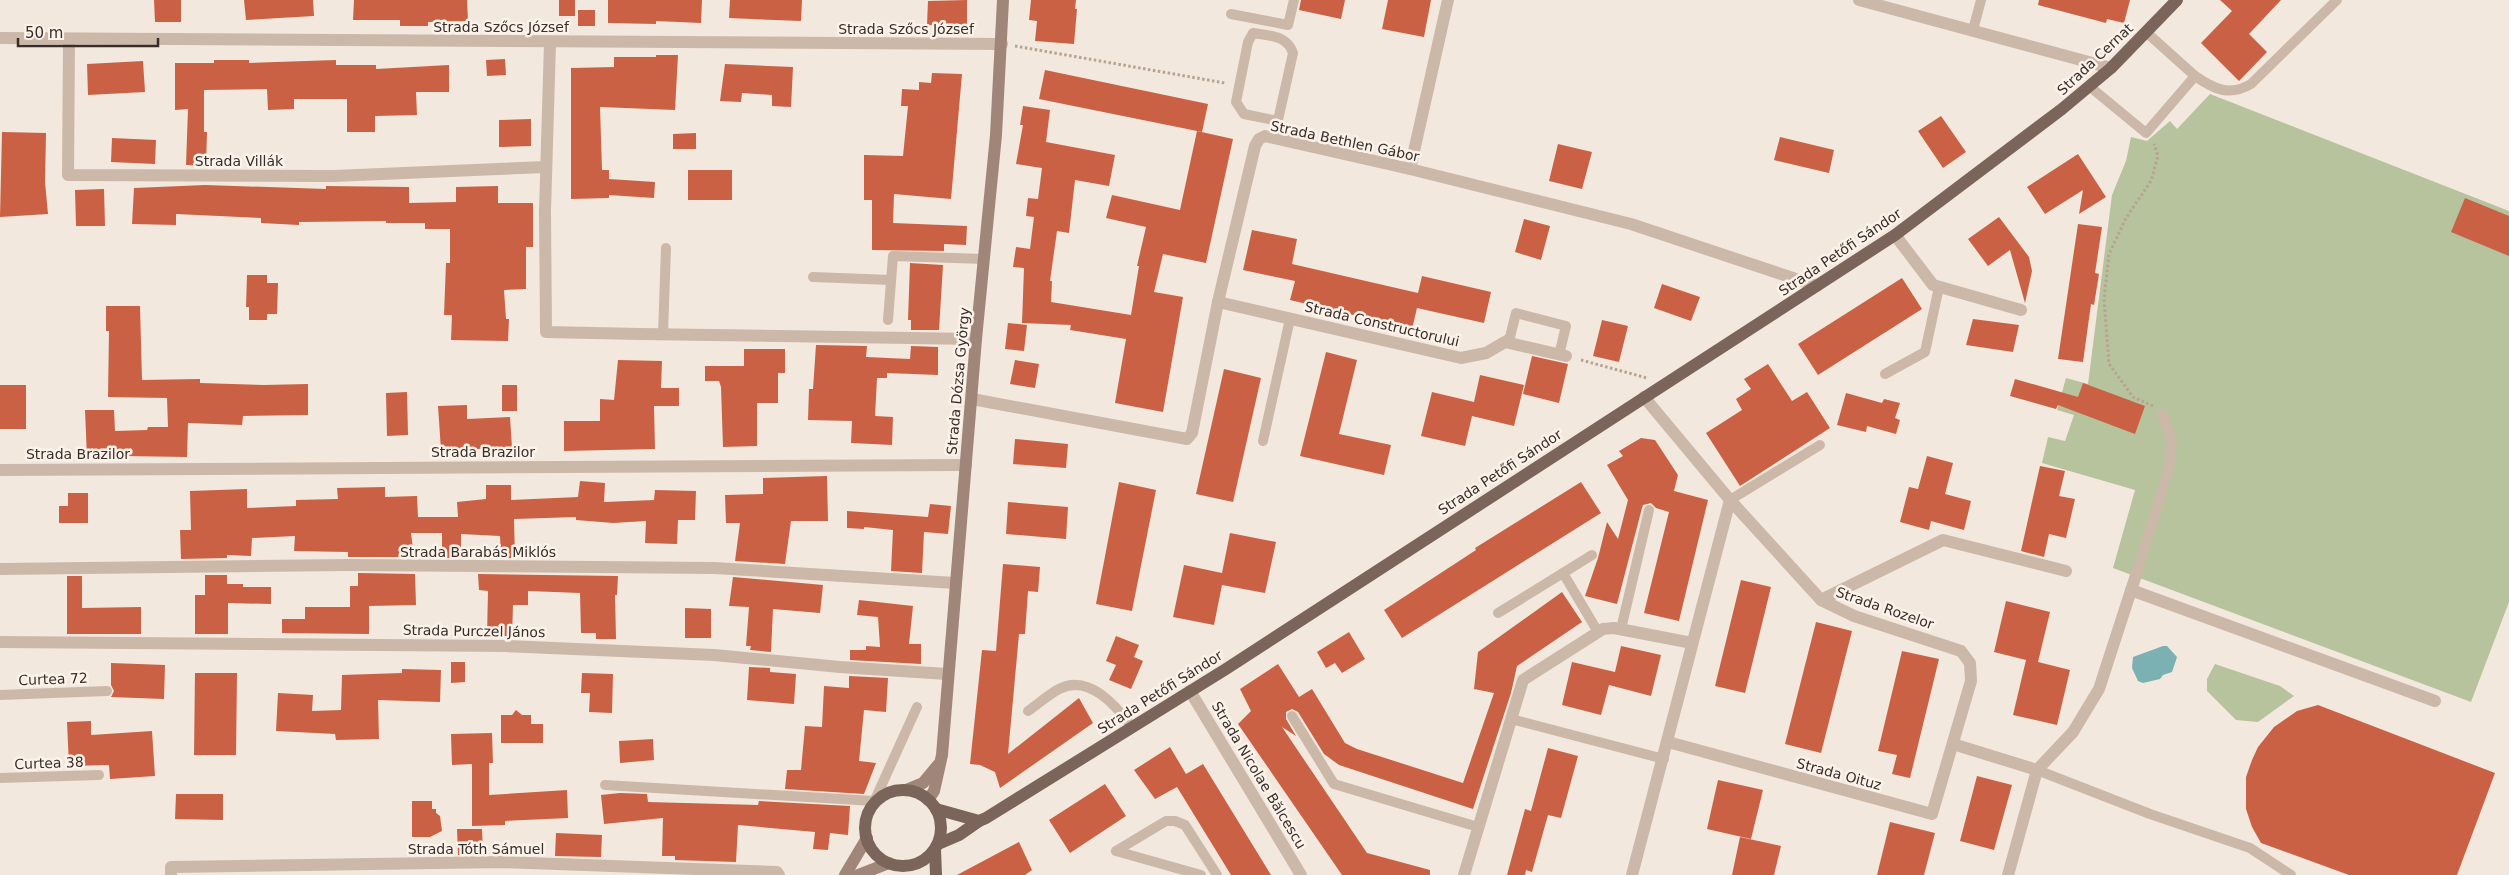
<svg xmlns="http://www.w3.org/2000/svg" width="2509" height="875" font-family="'DejaVu Sans',sans-serif">
  <style>
    .green { fill: #b7c39c }
    .water { fill: #7bb1b2 }
    .building { fill: #ca6144 }
    .lines { fill: none; stroke-linecap: round; stroke-linejoin: round }
    .path { stroke: #b8a292; stroke-width: 3; stroke-dasharray: 2.5 2.5; stroke-linecap: butt }
    .service { stroke: #ccb8a8; stroke-width: 10 }
    .pedestrian { stroke: #ccb8a8; stroke-width: 12 }
    .minor { stroke: #ccb8a8; stroke-width: 12 }
    .tertiary { stroke: #ccb8a8; stroke-width: 12 }
    .secondary { stroke: #a08679; stroke-width: 12 }
    .primary { stroke: #7b6459; stroke-width: 12 }
    .labels { text-anchor: middle; dominant-baseline: central; stroke-width: 5; stroke-linejoin: round; paint-order: stroke }
    .street-label { font-size: 14px; fill: #392d29; stroke: #fbf2ea }
  </style>
  <rect width="100%" height="100%" fill="#f3e8dd"/>
  <g class="green">
    <path d="M2210,94l299,117v391l-38,100 -358,-134 22,-78 -93,-27 6,-26 17,4 9,-26 -17,-5 9,-32 22,6 24,-189 14,-34 5,-24 16,4 23,-20 7,8z"/>
    <path d="M2215,664l65,22 14,10 -36,26 -22,-2 -29,-29v-12z"/>
  </g>
  <path class="water" d="M2163,646h4l10,11 -5,15 -9,3 -3,4 -17,4 -5,-2 -6,-13 1,-11z"/>
  <g class="building">
    <path d="M154,0h27v22h-26z"/>
    <path d="M244,0h69l1,16 -68,4z"/>
    <path d="M354,0h113l1,21 -40,1v4h-28v-6h-47z"/>
    <rect x="559" y="0" width="16" height="16"/>
    <path d="M608,0h94l-1,23 -45,-2v3l-48,-1z"/>
    <path d="M730,0h72l-1,21 -72,-3z"/>
    <path d="M967,0v26l-40,-1 1,-24z"/>
    <path d="M1031,0h45l-1,9h2l-3,35 -39,-3 2,-20 -8,-1z"/>
    <path d="M1301,0h44l-4,19 -42,-9z"/>
    <path d="M1388,0h43l-7,37 -42,-8z"/>
    <path d="M2039,0h91l-6,23 -17,-4 -1,4 -68,-18z"/>
    <path d="M2220,0h61l-32,34 18,18 -28,29 -38,-38 31,-32z"/>
    <rect x="578" y="10" width="17" height="16"/>
    <path d="M656,55h22l-3,55 -75,-3 2,63h7v9l46,3 -1,16 -45,-3v3l-38,1v-131l43,-1v-10h42z"/>
    <path d="M505,59l1,16 -19,1 -1,-16z"/>
    <path d="M214,60h35v3l87,-3v5h40v4l73,-4v27h-33l1,23 -42,1v16h-28v-33h-53v10l-26,1 -1,-21 -63,1v42h3l-1,34 -20,-1 2,-56 -13,1v-47h39z"/>
    <path d="M143,61l2,31 -57,3 -1,-31z"/>
    <path d="M725,64l68,3 -2,40 -19,-1v-11l-30,-2 -1,9 -21,-1z"/>
    <path d="M1045,70l163,34 -6,28 -163,-33z"/>
    <path d="M932,73l30,1 -11,125 -57,-5 -1,29 74,3 -1,19 -22,-1v7l-72,-1v-50h-8v-45l39,1 5,-50h-7l1,-17 17,1v-8l12,1z"/>
    <path d="M1023,106l27,4 -4,32 69,13 -6,31 -34,-6 -6,53 -12,-2 -7,50h2l-1,21 80,13 8,-49h-2l9,-39 -40,-9 6,-23 68,15 17,-79 36,8 -27,124 -43,-9 -9,38 29,5 -20,115 -48,-9 11,-64 -56,-9 1,-5 -49,-2 2,-55 -11,-1 3,-20 14,2 4,-32 -8,-1 2,-18 10,1 4,-31 -26,-4 7,-39h-3z"/>
    <path d="M1941,116l25,36 -23,16 -25,-37z"/>
    <path d="M531,119v27l-32,1v-27z"/>
    <path d="M2,132l44,1 -1,49 3,32 -48,3z"/>
    <path d="M696,133v16h-23v-15z"/>
    <path d="M1780,137l54,13 -5,23 -55,-13z"/>
    <path d="M112,138l44,2 -1,24 -44,-2z"/>
    <path d="M1558,144l34,8 -10,37 -33,-8z"/>
    <path d="M2078,154l28,43 -27,17 4,-24 -38,24 -18,-27z"/>
    <rect x="688" y="170" width="44" height="30"/>
    <path d="M205,185l121,4v-3l83,1v16l47,-1v-15l42,-1v17h35v44h-7v42l-22,1 2,29h3l-1,22 -57,-1 1,-25h-8l2,-52h4v-34h-25v-6h-39v-2l-87,1v3l-38,-2v-5l-85,-4v11l-44,-1 2,-36z"/>
    <path d="M104,189l1,37h-29l-1,-36z"/>
    <path d="M2465,198l44,18v40l-58,-24z"/>
    <path d="M1999,217l30,40 3,14 -7,32 -15,-53 -22,16 -20,-27z"/>
    <path d="M1524,219l26,7 -9,34 -26,-8z"/>
    <path d="M2078,224l24,3 -7,46 4,1 -5,31 -3,-1 -8,58 -25,-3z"/>
    <path d="M1252,230l45,9 -5,25 126,29 4,-17 69,16 -7,31 -67,-15 -5,21 -122,-29 5,-19 -52,-11z"/>
    <path d="M910,263l33,2 -4,65h-28v-10h-3z"/>
    <path d="M247,275h20v8h11l-1,31h-10v6h-18v-13h-3z"/>
    <path d="M1902,278l20,31 -104,66 -20,-31z"/>
    <path d="M1662,284l38,13 -9,24 -37,-13z"/>
    <path d="M106,306h34l2,74 58,-1v4l64,2 44,-1v31l-65,1 -1,9 -54,-2 -1,34 -63,-1v1l-37,1 -2,-48h29l1,21 32,-1 1,-3h20l-1,-29 -59,-1 1,-66h-3z"/>
    <path d="M1973,319l46,6 -6,27 -47,-7z"/>
    <path d="M1602,320l26,6 -9,36 -26,-6z"/>
    <path d="M1008,323l19,2 -3,26 -19,-2z"/>
    <path d="M816,345l51,1 -1,11 44,2 1,-13 27,1v28l-51,-2v5h-10l-2,38 18,1 -1,28 -41,-2 1,-22 -44,-1 1,-31h4z"/>
    <path d="M744,349h41v24h-7v30h-21v43l-34,1 -2,-60 -2,-6h-14v-15h39z"/>
    <path d="M1326,352l31,8 -18,74 52,11 -7,30 -84,-19z"/>
    <path d="M1532,356l36,8 -9,39 -36,-9z"/>
    <path d="M618,360l44,1 -1,27h18v18h-25l1,43 -91,2v-30h36v-22l14,1z"/>
    <path d="M1015,360l24,4 -4,24 -25,-4z"/>
    <path d="M1768,364l24,37 15,-9 23,36 -90,58 -34,-53 36,-23 -6,-11 15,-10 -7,-10z"/>
    <path d="M1224,369l37,9 -28,124 -37,-8z"/>
    <path d="M1480,375l44,10 -10,41 -42,-10 -7,30 -44,-10 11,-44 42,10z"/>
    <path d="M2015,379l63,18 5,-14 62,23 -10,28 -77,-29 -2,4 -46,-13z"/>
    <rect x="0" y="385" width="26" height="44"/>
    <rect x="502" y="385" width="15" height="26"/>
    <path d="M407,392l1,43 -21,1 -1,-43z"/>
    <path d="M1846,393l36,10 2,-4 16,4 -5,15 5,2 -4,14 -29,-8 -1,6 -29,-7z"/>
    <path d="M467,405v14l43,-2 2,31 -71,2 -3,-44z"/>
    <path d="M1641,438l14,2 23,35 -4,16 34,9 -29,121 -35,-8 25,-101 -13,-4 -5,-5 -8,2 -1,3 -25,96 -32,-8 13,-38 9,-36 11,17 10,-39 -21,-35 16,-9 -4,-5z"/>
    <path d="M1015,439l53,5 -2,24 -53,-4z"/>
    <path d="M1927,456l26,7 -8,31 26,7 -7,29 -33,-9 -2,9 -29,-8 9,-35 9,2z"/>
    <path d="M2040,466l25,5 -6,25 16,3 -9,39 -17,-4 -5,23 -23,-6z"/>
    <path d="M827,476l1,45h-37l-6,43 -50,-3 5,-38h-14l-1,-28 38,-1v-16z"/>
    <path d="M580,481l25,2 -1,19 50,-2 1,-10 41,1 -1,29h-17l-1,24 -32,-1 1,-22 -33,2 -37,-3v-3l-62,2 1,39h-14l-1,-22 -39,-2v24h-19v-25h-31l3,24h-66v-5l-54,-1 1,-15 -43,2 -1,18 -24,-1v3l-46,1 -1,-29h11l-1,-39 57,-2v19l49,-2v-6l42,-1 -1,-11 48,-1v10l32,-1 1,21h40l-1,-15 29,-3v-14h25v15l67,-3z"/>
    <path d="M1119,482l37,8 -24,121 -36,-7z"/>
    <path d="M1581,482l20,31 -199,125 -18,-28 92,-60 -1,-2z"/>
    <path d="M68,493h20v30h-29v-17h9z"/>
    <path d="M1008,502l60,5 -2,32 -60,-5z"/>
    <path d="M930,504l21,2 -3,28 -24,-2 -2,41 -31,-2 2,-41 -29,-3v2l-17,-1v-17l81,6z"/>
    <path d="M1230,533l46,9 -11,51 -43,-8 -8,40 -41,-8 11,-52 38,8z"/>
    <path d="M1003,564l37,3 -2,25 -10,-1 -3,43h-6l-11,120 71,-56 14,25 -93,65 -5,-16 -15,-7 -10,-1 12,-114 14,1z"/>
    <path d="M358,573l57,1 1,31 -47,1v28l-87,-1v-14h23v-12h45v-21h8z"/>
    <path d="M478,574l140,2 -1,19h-2l1,44h-20v-6h-15l-1,-40 -52,-2v14h-15l-1,31h-25l1,-45 -9,-1z"/>
    <path d="M205,575h22v9h16v3h28v17l-43,-1v31h-33v-39h10z"/>
    <path d="M67,576h15v32l59,-1v27h-74z"/>
    <path d="M733,577l90,8 -3,28 -47,-4 -2,43 -21,-2 1,-4h-5l3,-39 -20,-1z"/>
    <path d="M1741,580l30,7 -26,106 -30,-7z"/>
    <path d="M1562,592l20,30 -65,44 -6,27 -38,116 -134,-44 -15,-11 -26,-42 -6,-3 -6,3v7l10,17 -14,-9 85,126 63,17v5h-88l-104,-151 13,-13 -11,-22 38,-25 21,33 13,-8 33,54 12,6 106,34 31,-90 -20,-4 4,-37z"/>
    <path d="M859,600l54,6 -4,38h12v20l-71,-4v-10h16v-4l14,1 -2,-30 -21,-2z"/>
    <path d="M2006,601l44,11 -12,50 32,8 -13,55 -44,-10 13,-55 -32,-8z"/>
    <path d="M685,608l26,1v29h-26z"/>
    <path d="M1816,622l36,9 -31,122 -36,-9z"/>
    <path d="M1349,632l16,27 -23,14 -7,-10 -9,5 -9,-16z"/>
    <path d="M1116,636l23,9 -5,12 9,4 -12,28 -22,-9 7,-15 -10,-4z"/>
    <path d="M1621,646l40,9 -10,41 -42,-11 -8,30 -39,-10 10,-43 43,10z"/>
    <path d="M1902,651l37,8 -29,119 -18,-4 5,-19 -19,-4z"/>
    <path d="M451,662h14v20l-14,1z"/>
    <path d="M111,663l54,2 -1,34 -53,-2 3,-6 -3,-6z"/>
    <path d="M749,667l21,1v4l26,2 -2,30 -47,-4z"/>
    <path d="M402,669l39,1 -1,32 -62,-2 1,39 -43,1 -1,-6 -59,-3 2,-38 35,2 -1,16 29,-1 1,-35 60,-2z"/>
    <path d="M195,673h42l-1,82h-42z"/>
    <path d="M582,673l31,1 -1,39 -23,-1 1,-19h-9z"/>
    <path d="M849,676l39,2 -2,34 -22,-2 -5,51 17,2 -12,31 -79,-5 2,-19h14l4,-44 17,1 2,-41 25,2z"/>
    <path d="M2318,705l177,68 -38,102h-108l-88,-32 -9,-16 -6,-18v-32l6,-17 6,-13 16,-20 23,-16z"/>
    <path d="M516,710l6,5h9v9h12v19h-42v-28h11z"/>
    <path d="M91,721v14l61,-4 3,45 -45,3 -1,-14 -40,1 -2,-44z"/>
    <path d="M492,733l1,30h-4v32l78,-5 1,28 -63,3v4l-33,1v-62l-20,1 -1,-31z"/>
    <path d="M653,739l1,21 -34,3 -1,-22z"/>
    <path d="M1170,747l16,27 17,-10 68,111h-40l-54,-88 -22,12 -21,-29z"/>
    <path d="M1548,748l30,8 -17,62 -13,-3 -16,57 -6,-2 -1,5h-18l18,-66 6,2z"/>
    <path d="M1977,776l35,9 -18,65 -34,-9z"/>
    <path d="M1718,780l45,10 -12,49 -44,-10z"/>
    <path d="M1105,784l21,32 -56,37 -21,-33z"/>
    <path d="M620,793l27,1 1,8 110,3 1,-4 91,5 -2,29 -18,-2 -2,17 -15,-1 2,-17 -77,-7 -2,37 -61,-2v-4h-13l1,-38 -59,6 -3,-29z"/>
    <path d="M176,794h47v26l-48,-1z"/>
    <path d="M412,801h20v8h4v4l4,3 2,15 -12,6h-18z"/>
    <path d="M1890,822l45,11 -11,42h-47z"/>
    <path d="M457,829h25l1,25 -25,1z"/>
    <path d="M556,833l46,2 -1,22 -46,-1z"/>
    <path d="M1740,837l41,9 -7,29h-42z"/>
    <path d="M1019,842l13,28 -7,5h-68z"/>
  </g>
  <g class="lines">
    <g class="path">
      <path d="M1015,46l210,37"/>
      <path d="M1581,360l66,18"/>
      <path d="M2153,406l-20,-9 -24,-33 -5,-65 5,-45 17,-36 25,-37 7,-25 -4,-12"/>
    </g>
    <g class="service">
      <path d="M1231,14l57,11 6,-25"/>
      <path d="M1973,30l8,-30"/>
      <path d="M2195,76c19,13 34,21 56,8l86,-84"/>
      <path d="M2089,86l57,47 49,-57 -49,-44"/>
      <path d="M1274,138l19,-85c-6,-18 -23,-17 -40,-20l-5,9 -12,60 8,12 34,7"/>
      <path d="M813,277l78,3"/>
      <path d="M888,320l5,-64 91,3"/>
      <path d="M663,334l3,-86"/>
      <path d="M1505,342l5,-5 6,-24 50,13 -7,29"/>
      <path d="M1885,374l40,-22 14,-65"/>
      <path d="M1263,441l27,-122"/>
      <path d="M1730,500l90,-55"/>
      <path d="M2137,572l32,-103 3,-29 -10,-26"/>
      <path d="M1563,573l29,-18"/>
      <path d="M1498,613l65,-40 35,59"/>
      <path d="M1621,629l28,-119"/>
      <path d="M0,695l107,-4"/>
      <path d="M1028,711c10,-7 20,-16 31,-22 30,-16 58,18 73,38"/>
      <path d="M1292,716l42,68 144,43"/>
      <path d="M1511,719l153,40"/>
      <path d="M2037,770l113,44 100,34 41,27"/>
      <path d="M0,778l99,-3"/>
      <path d="M605,785l269,16"/>
      <path d="M868,815l49,-108"/>
      <path d="M1116,851l50,-30h9l10,4 32,50"/>
      <path d="M1116,851l85,24"/>
    </g>
    <g class="pedestrian">
      <path d="M550,43l-5,168 1,121 94,2"/>
      <path d="M1821,600l122,-60 123,31"/>
    </g>
    <g class="minor">
      <path d="M0,38l1002,6"/>
      <path d="M69,40l-1,135 266,1 212,-9"/>
      <path d="M1410,169l38,-169"/>
      <path d="M1895,235l38,50 88,25"/>
      <path d="M1218,302l243,56 25,-5 19,-11 61,14"/>
      <path d="M640,334l336,5"/>
      <path d="M1644,397l86,103 91,100 33,16 107,35 9,12 1,18 -39,133 -264,-72"/>
      <path d="M972,399l215,40 5,-6 26,-131 37,-156 4,-7 6,-3 145,33 221,55 186,62"/>
      <path d="M0,470l966,-5"/>
      <path d="M0,569l350,-4 364,3 241,15"/>
      <path d="M2131,590l304,111"/>
      <path d="M0,642l505,4 209,9 126,12 107,7"/>
      <path d="M1190,691l111,184"/>
      <path d="M1953,744l84,26"/>
      <path d="M171,875v-8l333,-5 273,10 2,3"/>
      <path d="M1464,875l59,-195 80,-51 11,-1 78,15"/>
      <path d="M1632,875l98,-375"/>
      <path d="M2008,875l29,-105 36,-38 26,-43 38,-117"/>
    </g>
    <path class="tertiary" d="M1859,0l252,68"/>
    <g class="secondary">
      <path d="M906,790l17,-7 15,-18"/>
      <path d="M928,800l6,-9 8,-36 34,-416 20,-204 7,-135"/>
      <path d="M845,875l22,-37"/>
      <path d="M858,875l31,-12"/>
    </g>
    <g class="primary">
      <circle cx="903" cy="828" r="38"/>
      <path d="M936,809l43,12"/>
      <path d="M938,844l21,-9 20,-14 7,-3 240,-149 669,-434 167,-126 49,-41 66,-68"/>
      <path d="M935,849l1,26"/>
    </g>
  </g>
  <g class="labels">
    <g class="street-label">
      <text x="501" y="27">Strada Szőcs József</text>
      <text x="906" y="29">Strada Szőcs József</text>
      <text transform="translate(2095 59) rotate(-43)">Strada Cernat</text>
      <text transform="translate(1345 141) rotate(12)">Strada Bethlen Gábor</text>
      <text x="239" y="161">Strada Villák</text>
      <text transform="translate(1840 252) rotate(-34)">Strada Petőfi Sándor</text>
      <text transform="translate(1382 324) rotate(13)">Strada Constructorului</text>
      <text transform="translate(958 381) rotate(-85)">Strada Dózsa György</text>
      <text x="483" y="452">Strada Brazilor</text>
      <text x="78" y="454">Strada Brazilor</text>
      <text transform="translate(1500 472) rotate(-33)">Strada Petőfi Sándor</text>
      <text x="478" y="552">Strada Barabás Miklós</text>
      <text transform="translate(1885 608) rotate(19)">Strada Rozelor</text>
      <text transform="translate(474 631) rotate(1)">Strada Purczel János</text>
      <text transform="translate(53 679) rotate(-2)">Curtea 72</text>
      <text transform="translate(1160 692) rotate(-32)">Strada Petőfi Sándor</text>
      <text transform="translate(49 763) rotate(-2)">Curtea 38</text>
      <text transform="translate(1839 774) rotate(15)">Strada Oituz</text>
      <text transform="translate(1259 775) rotate(59)">Strada Nicolae Bălcescu</text>
      <text x="476" y="849">Strada Tóth Sámuel</text>
    </g>
  </g>
  <path d="M18 38v8h140v-8" fill="none" stroke="#392d29" stroke-width="2.5"/>
  <text x="25" y="38" font-size="15" fill="#392d29" stroke="#fbf2ea" stroke-width="4" paint-order="stroke">50 m</text>
</svg>
